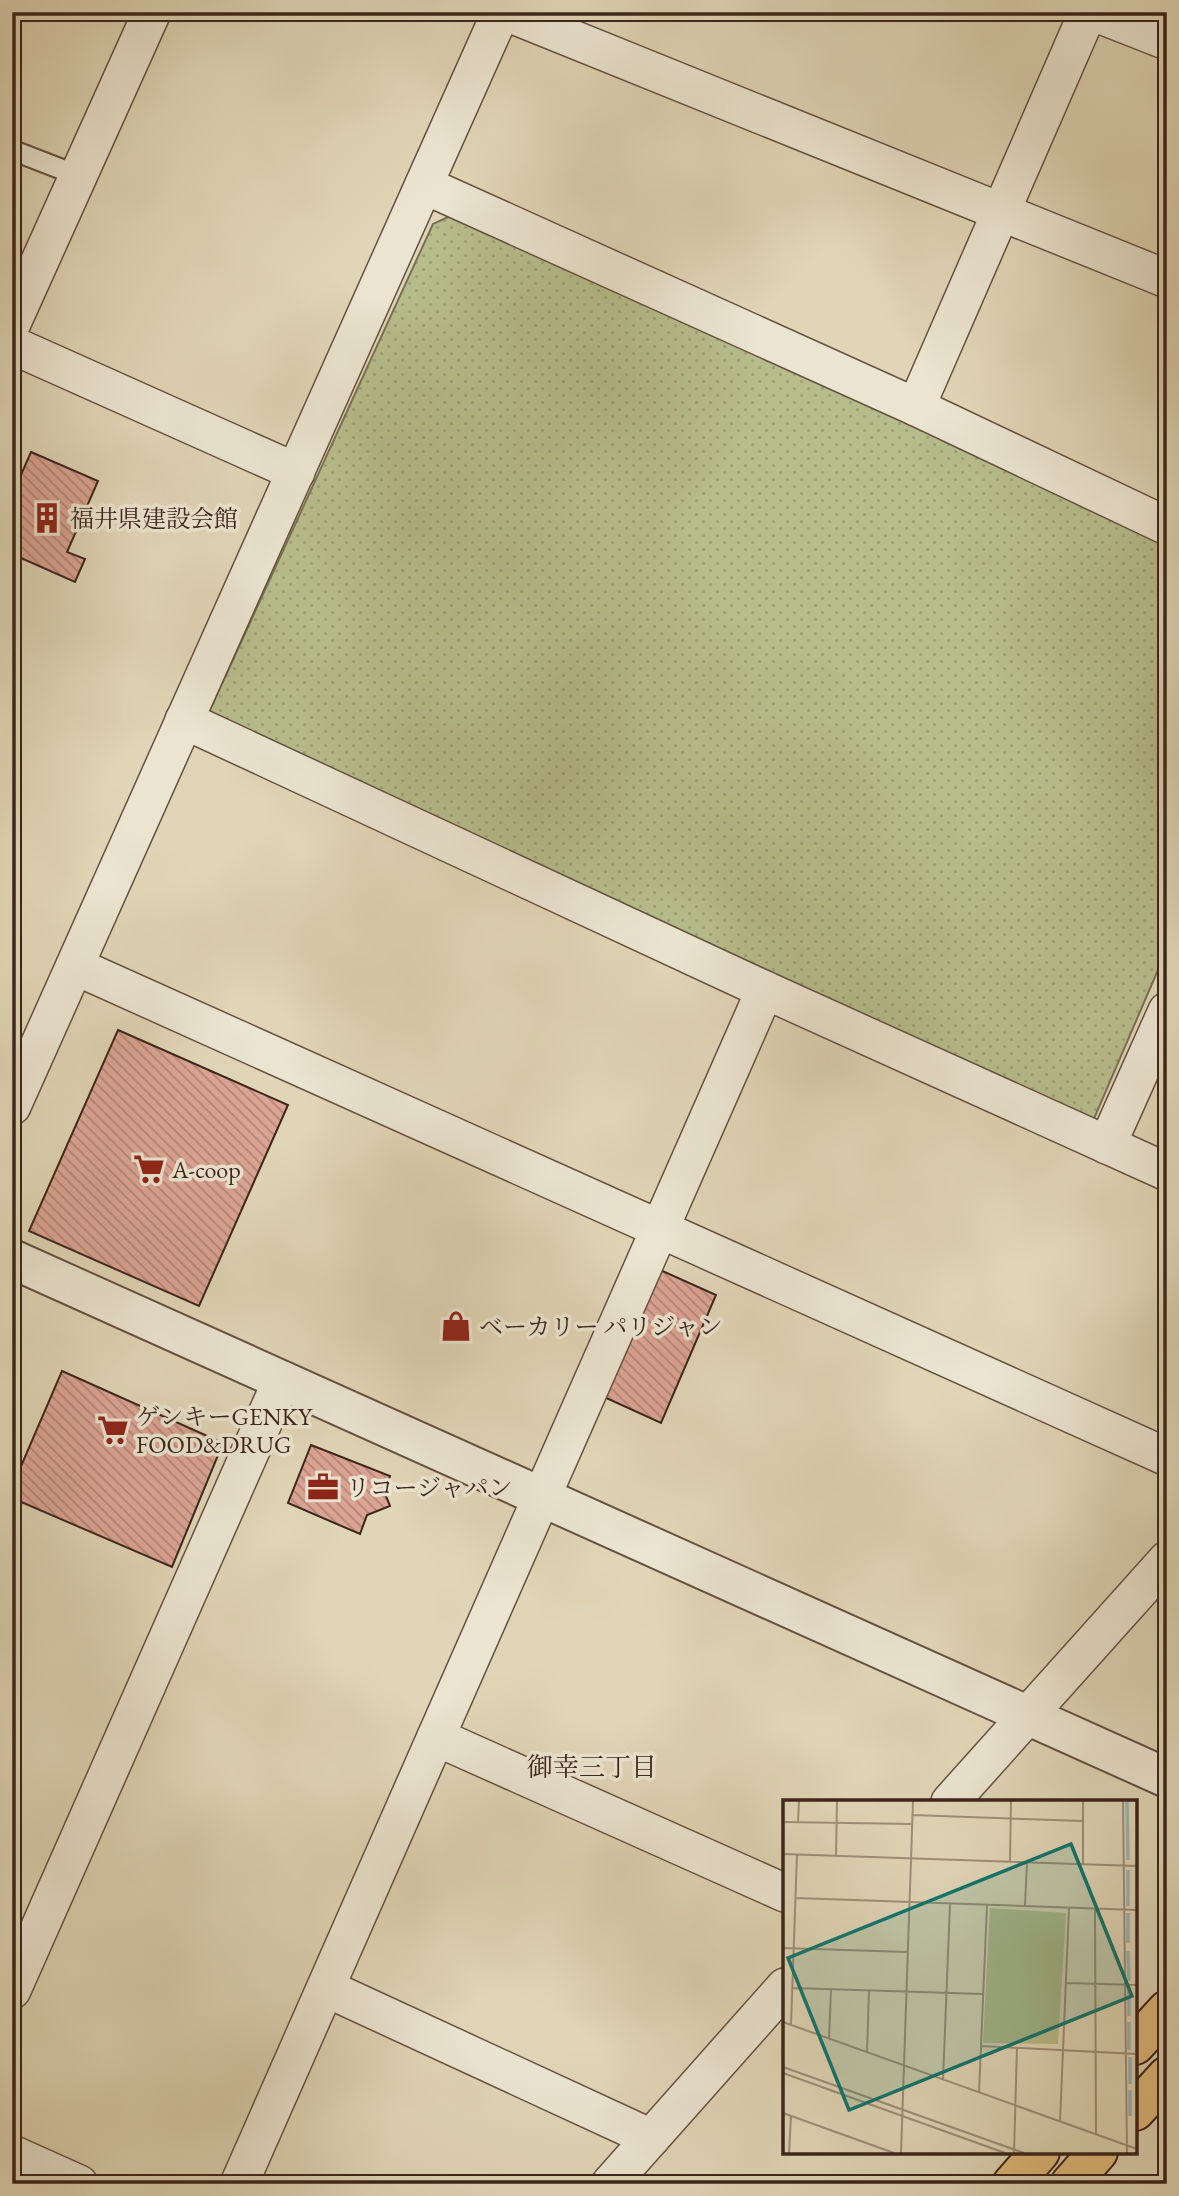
<svg xmlns="http://www.w3.org/2000/svg" width="1179" height="2196" font-family="'EB Garamond','Noto Serif JP',serif">
  <style>
    .park { fill: url(#park-dots); stroke: #797154; stroke-width: 2 }
    .lines { fill: none; stroke-linecap: round; stroke-linejoin: round }
    .stream { stroke: #727d78; stroke-width: 10 }
    .building { fill: url(#building-back-hatch); stroke: #3b261c; stroke-width: 2 }
    .service-casing { stroke: #645242; stroke-width: 23 }
    .minor-casing { stroke: #645242; stroke-width: 40 }
    .tertiary-casing { stroke: #645242; stroke-width: 42 }
    .primary-casing { stroke: #3b261c; stroke-width: 42 }
    .service { stroke: #ebe4d0; stroke-width: 19 }
    .minor { stroke: #ebe4d0; stroke-width: 37 }
    .tertiary { stroke: #ebe4d0; stroke-width: 38 }
    .primary { stroke: #e0ba7b; stroke-width: 38 }
    .labels { text-anchor: middle; dominant-baseline: central; stroke-width: 7; stroke-linejoin: round; paint-order: stroke }
    .poi-label { font-size: 24px; fill: #3b261c; stroke: #ebe4d0; text-anchor: start }
    .neighbourhood-label { font-size: 26px; fill: #3b261c; stroke: #ebe4d0 }
    .inset-river { fill: none; stroke: #96b7b6; stroke-width: 3.5 }
    .inset-road { fill: none; stroke: #9e8f78; stroke-width: 2 }
    .view { fill: #0f766e; fill-opacity: 0.15; stroke: #0f766e; stroke-width: 3.5 }
    .inset-edge { fill: none; stroke: #3b261c; stroke-width: 3.5 }
  </style>
  <defs>
    <pattern id="park-dots" width="8" height="8" patternUnits="userSpaceOnUse" patternTransform="scale(1.75)"><rect width="8" height="8" fill="#b7bc8b"/><path d="M2 2h.1M6 6h.1" fill="none" stroke="#9ea177" stroke-width="1.8" stroke-linecap="round"/></pattern>
    <pattern id="building-back-hatch" width="6" height="6" patternUnits="userSpaceOnUse" patternTransform="scale(1.75)"><rect width="6" height="6" fill="#dca494"/><path d="M-1 5l2 2M0 0l6 6M5-1l2 2" fill="none" stroke="#b48578"/></pattern>
  </defs>
  <rect width="100%" height="100%" fill="#e0d5b6"/>
  <filter id="stains"><feTurbulence type="fractalNoise" baseFrequency=".00286" numOctaves="4"/><feColorMatrix values="0 0 0 0 .2 0 0 0 0 .09 0 0 0 0 .02 0 0 0 .5 -.17"/></filter>
  <radialGradient id="worn" r=".72"><stop offset=".6" stop-color="#630" stop-opacity="0"/><stop offset="1" stop-color="#630" stop-opacity=".3"/></radialGradient>
  <path class="park" d="M452,215l715,327v407l-74,172 -884,-409 224,-488z"/>
  <g class="lines">
    <path class="stream" d="M1152,12l15,6"/>
  </g>
  <g class="building">
    <path d="M31,452l67,29 -31,71 18,7 -10,23 -63,-28v-72l5,2z"/>
    <path d="M118,1030l170,75 -89,201 -170,-75z"/>
    <path d="M658,1269l58,26 -55,128 -57,-26z"/>
    <path d="M62,1371l161,72 -51,124 -160,-69v-11z"/>
    <path d="M311,1445l79,31 -6,15 6,15 -23,9 -7,19 -72,-31z"/>
  </g>
  <g class="lines">
    <defs>
      <path id="service" d="M12,150l67,26"/>
      <g id="minor">
        <path d="M506,12l661,267"/>
        <path d="M1093,12l74,29"/>
        <path d="M424,185l492,222 251,119"/>
        <path d="M12,323l140,-311"/>
        <path d="M12,345l284,127"/>
        <path d="M916,407l172,-395"/>
        <path d="M184,720l581,270 402,182"/>
        <path d="M75,966l1092,491"/>
        <path d="M12,1106l489,-1094"/>
        <path d="M1107,1145l60,-134"/>
        <path d="M436,1737l349,156"/>
        <path d="M950,1802l217,-242"/>
        <path d="M326,1988l325,150"/>
        <path d="M12,1990l270,-610"/>
        <path d="M12,2154l67,30"/>
        <path d="M239,2184l526,-1194"/>
        <path d="M610,2184l175,-197"/>
      </g>
      <path id="tertiary" d="M12,1259l1155,519"/>
      <g id="primary">
        <path d="M1135,2045l32,-35"/>
        <path d="M1135,2111l32,-35"/>
        <path d="M1012,2184l28,-32"/>
        <path d="M1070,2184l28,-32"/>
      </g>
    </defs>
    <use href="#service" class="service-casing"/>
    <use href="#minor" class="minor-casing"/>
    <use href="#tertiary" class="tertiary-casing"/>
    <use href="#primary" class="primary-casing"/>
    <use href="#service" class="service"/>
    <use href="#minor" class="minor"/>
    <use href="#tertiary" class="tertiary"/>
    <use href="#primary" class="primary"/>
  </g>
  <defs>
    <symbol id="building-bare" viewBox="-9 -9 18 18"><path d="M-4-6H4V6H1V3H-1V6H-4ZM-2.5-4.3h1.7v1.8h-1.7ZM.8-4.3h1.7v1.8H.8ZM-2.5-1h1.7V.8h-1.7ZM.8-1h1.7V.8H.8Z" fill="#8f2418" stroke="#ebe4d0" stroke-width="2.5" paint-order="stroke"/></symbol>
    <symbol id="supermarket-bare" viewBox="-9 -9 18 18"><path d="M-6-5.5h2.5l.6 2H6L4.5 2H-2.5L-4.4-4H-6ZM-1.5 3.2a1.3 1.3 0 1 0 .1 0ZM3 3.2a1.3 1.3 0 1 0 .1 0Z" fill="#8f2418" stroke="#ebe4d0" stroke-width="2.5" paint-order="stroke"/></symbol>
    <symbol id="shop-bare" viewBox="-9 -9 18 18"><path d="M-5-2.5h2.3a2.7 3.5 0 0 1 5.4 0H5L5.5 6h-11ZM-1.5-2.5h3a1.5 2.3 0 0 0-3 0Z" fill="#8f2418" stroke="#ebe4d0" stroke-width="2.5" paint-order="stroke"/></symbol>
    <symbol id="office-bare" viewBox="-9 -9 18 18"><path d="M-6-3h4V-5.5h4V-3h4V5H-6ZM-1-4.5V-3h2v-1.5ZM-6 0V1H6V0Z" fill="#8f2418" stroke="#ebe4d0" stroke-width="2.5" paint-order="stroke"/></symbol>
  </defs>
  <g fill-rule="evenodd">
    <use href="#building-bare" x="25" y="496" width="44" height="44"/>
    <use href="#supermarket-bare" x="127" y="1147" width="44" height="44"/>
    <use href="#shop-bare" x="434" y="1304" width="44" height="44"/>
    <use href="#supermarket-bare" x="91" y="1408" width="44" height="44"/>
    <use href="#office-bare" x="301" y="1465" width="44" height="44"/>
  </g>
  <g class="labels">
    <g class="poi-label">
      <text x="70" y="518">福井県建設会館</text>
      <text x="172" y="1169">A-coop</text>
      <text x="479" y="1326">ベーカリー パリジャン</text>
      <text x="136" y="1416">ゲンキーGENKY<tspan x="136" dy="28">FOOD&amp;DRUG</tspan></text>
      <text x="346" y="1487">リコージャパン</text>
    </g>
    <g class="neighbourhood-label">
      <text x="592" y="1767">御幸三丁目</text>
    </g>
  </g>
  <g transform="translate(783 1800)">
    <rect width="354" height="354" fill="#e0d5b6"/>
    <path d="M207,108l76,5 -8,131 -75,-1z" fill="#b7bc8b"/>
    <path class="inset-river" d="M344,1l1,59M345,70v36M345,113v30M345,151l1,30M346,189v27M346,250v-28M347,257v27M347,316v-26"/>
    <path class="inset-road" d="M340,1l4,352M129,15l171,6M0,22l129,2M15,22l1,-21M0,54l354,12M53,55l1,-54M227,61l1,-60M300,64v-63M13,98l341,12M242,106l2,-44M312,109l1,225M0,148l124,4M283,183l71,2M10,188l190,6M0,222l354,127M8,225l6,-171M46,239l2,-50M198,246l156,8M84,253l2,-63M0,267l241,86M0,273l222,80M160,280l7,-176M196,293l8,-188M0,313l111,40M277,322l9,-214M6,353l2,-37M118,353l12,-352M231,353l3,-106"/>
    <path class="view" d="M288,44l61,152 -283,114 -61,-152z"/>
    <rect width="354" height="354" class="inset-edge"/>
  </g>
  <rect width="1179" height="2196" fill="none" stroke="#e0d5b6" stroke-width="42"/>
  <rect x="14" y="14" width="1151" height="2168" fill="none" stroke="#3b261c" stroke-width="3.5"/>
  <rect x="21" y="21" width="1137" height="2154" fill="none" stroke="#3b261c" stroke-width="2"/>
  <rect width="100%" height="100%" filter="url(#stains)"/>
  <rect width="100%" height="100%" fill="url(#worn)"/>
</svg>
